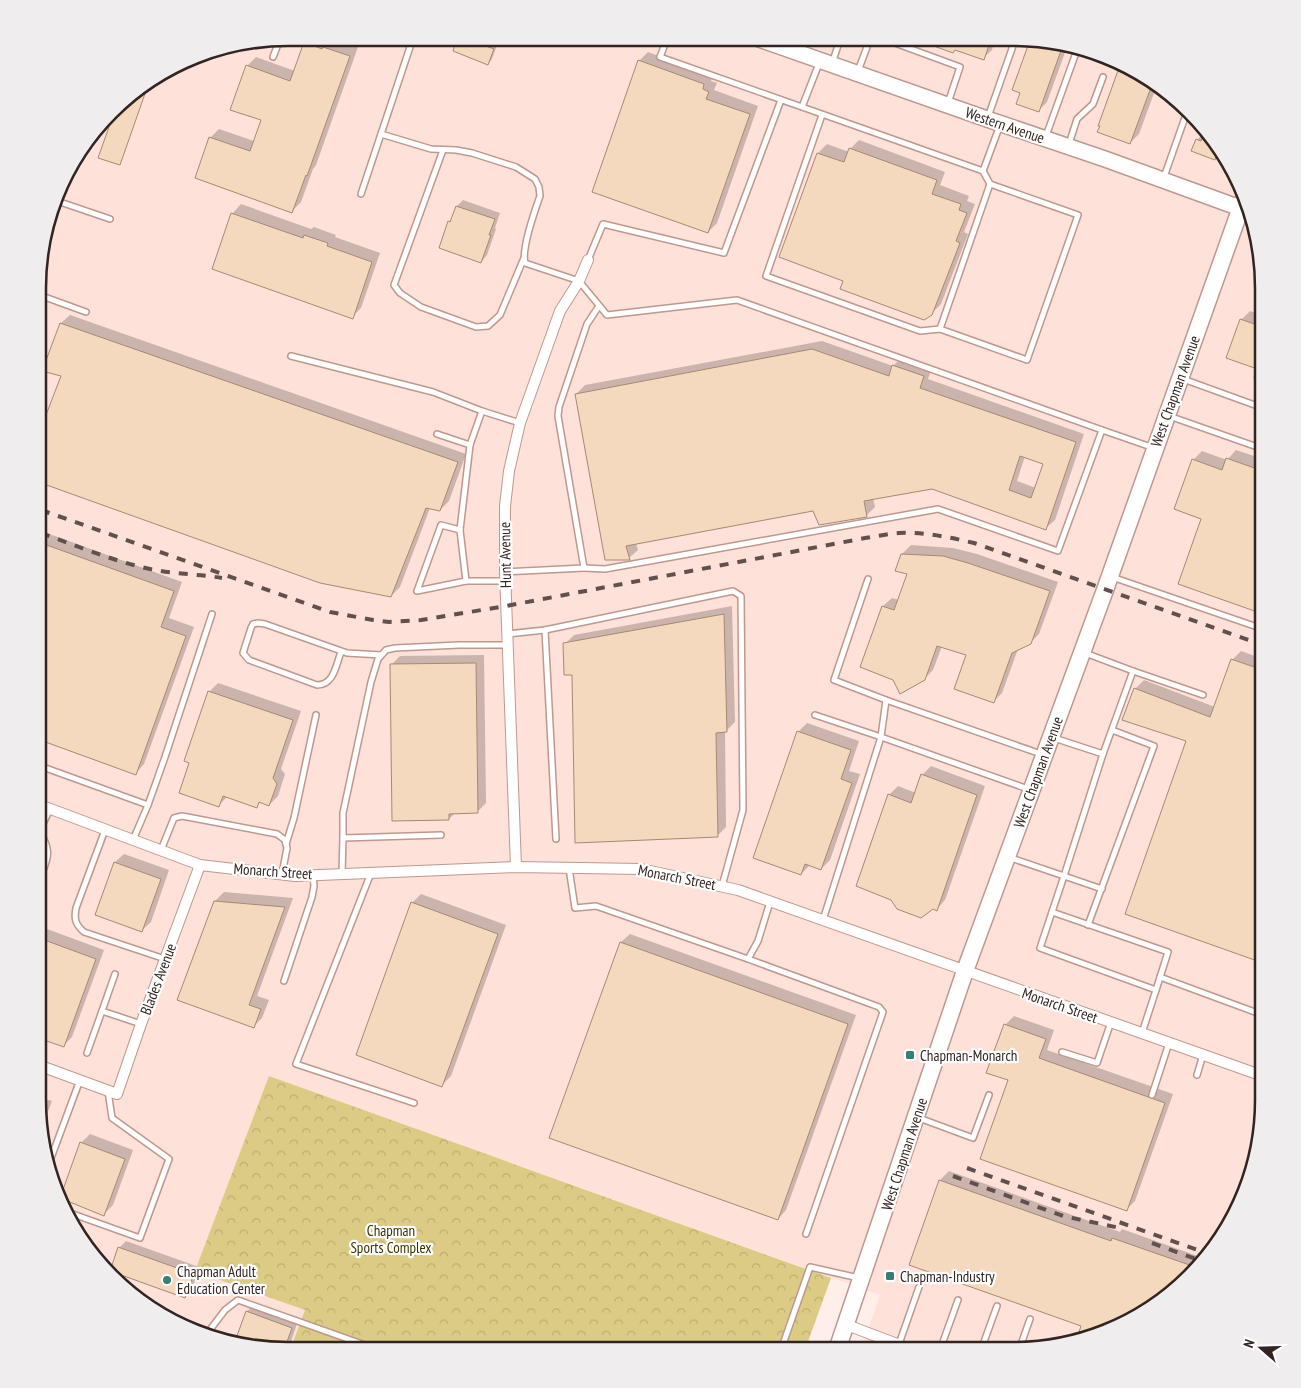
<svg xmlns="http://www.w3.org/2000/svg" width="1301" height="1388" font-family="'PT Sans Narrow',sans-serif">
  <style>
    .built { fill: #fee1d9 }
    .park { fill: url(#park-crowns) }
    .shadow { fill: #0003; fill-rule: evenodd }
    .building { fill: #f5d9be; stroke: #a58a71; fill-rule: evenodd }
    .lines { fill: none; stroke-linecap: round; stroke-linejoin: round }
    .lane-casing { stroke: #be988e; stroke-width: 8 }
    .street-casing { stroke: #be988e; stroke-width: 12 }
    .secondary-casing { stroke: #be988e; stroke-width: 18 }
    .primary-casing { stroke: #be988e; stroke-width: 19 }
    .lane { stroke: #fff; stroke-width: 5 }
    .street { stroke: #fff; stroke-width: 10 }
    .secondary { stroke: #fff; stroke-width: 15 }
    .primary { stroke: #fff; stroke-width: 16 }
    .rail { stroke: #60514d; stroke-width: 4; stroke-dasharray: 9 9; stroke-linecap: butt }
    .poi-dot { fill: #367e78; stroke: #fff; stroke-width: 2 }
    .labels { text-anchor: middle; dominant-baseline: central; stroke-width: 4.5; stroke-linejoin: round; paint-order: stroke }
    .street-label { font-size: 15px; fill: #322420; stroke: #fff }
    .poi-label { font-size: 15px; fill: #322420; stroke: #fff; text-anchor: start }
    .park-label { font-size: 15px; fill: #3b3101; stroke: #fff }
    .rim { fill: none; stroke: #322420; stroke-width: 2.5 }
  </style>
  <defs>
    <pattern id="park-crowns" width="20" height="18" patternUnits="userSpaceOnUse" patternTransform="scale(1.25)"><rect width="20" height="18" fill="#dccb84"/><path d="M2 6a3 3 0 1 1 6 0M12 15a3 3 0 1 1 6 0" fill="none" stroke="#bdae72"/></pattern>
  </defs>
  <rect width="100%" height="100%" fill="#ffeeea"/>
  <path class="built" d="M288,38l757,2 94,31 51,40 31,38 29,58 13,65v844l-8,49 -25,60 -29,40 -49,43 -59,29 -64,13h-168l19,-55 -611,-219 36,234 -15,40h-18l-49,-8 -60,-25 -40,-29 -43,-49 -29,-58 -13,-65 4,-877 29,-77 52,-63 84,-48z"/>
  <path class="park" d="M269,1076l562,202 -26,72h-515l15,-40 -110,-39z"/>
  <g class="shadow">
    <path d="M310,38h13l8,2 2,-1 25,8 -42,118 -3,4 -12,33 -9,9 -82,-73 9,-9 35,12 8,-21 -15,-54 9,-9 39,14 10,-28z"/>
    <path d="M459,38h19l19,7 -5,14 -4,5 -34,-13z"/>
    <path d="M927,39h68l-3,11 -9,8z"/>
    <path d="M1031,40h14l22,7 -20,55 -9,9 -16,-19 -8,-3z"/>
    <path d="M648,52l64,23 -1,6 6,2 -3,7 44,16 -41,117 -9,9 -69,-171z"/>
    <path d="M1121,65l18,6 18,14 -18,49 -9,9 -31,-18z"/>
    <path d="M1205,131h1l16,19 -8,8 -17,-18z"/>
    <path d="M859,140l86,32 -5,13 29,11 -2,5 8,3 -11,28 4,2 -27,70 -10,10 -151,-58 38,-103 9,-9 22,8 1,-3z"/>
    <path d="M463,200l37,13 -5,15 1,1 -9,26 -6,7 -40,-14 9,-27 3,-3 4,-12z"/>
    <path d="M241,204l70,25 3,-2 22,8 -1,2 45,16 -19,55 -9,9 -139,-49 20,-55z"/>
    <path d="M1250,311l13,4v66l-10,-3 4,-10 -16,-48z"/>
    <path d="M70,315l396,139 -17,47 -9,9 -10,-2 -30,79 -9,9 -328,-221 -2,-52z"/>
    <path d="M822,341l71,25 9,-9 30,10 -4,12 156,55 -29,86 -9,8 -114,-40 -59,10 2,9 -9,9 -52,-6 -178,33 2,7 -9,8 -53,-164 9,-9zM1025,456l20,7 -9,25 -19,-7z"/>
    <path d="M1236,450l27,9v154l-60,-95 -10,-58 9,-9 25,9z"/>
    <path d="M41,531l141,51 -13,36 25,9 -50,137 -8,9 -96,-34z"/>
    <path d="M911,545l42,3 24,6 81,28 -19,52 -9,9 -12,6 -16,44 -9,9 -26,-48 -25,-8 -9,24 -9,9h-30l-33,-12 22,-61 9,-8 7,2 10,-26 -7,-20z"/>
    <path d="M732,606l3,116 -9,9h-1l1,96 -9,9 -144,-162 -8,-30 9,-9z"/>
    <path d="M1241,651l22,8v303l-75,-221 -53,-52 9,-9 71,27 17,-47z"/>
    <path d="M484,655l2,148 -9,9 -22,1 -6,6 -58,-154 9,-9z"/>
    <path d="M218,683l83,28 -20,58 4,5 -7,22 -9,9 -8,-3 -4,4 -29,-10 -9,9 -29,-43 19,-70z"/>
    <path d="M807,723l52,18 -10,30 11,3 -30,86 -9,9 -11,-4 -9,9 -3,-142z"/>
    <path d="M931,766l54,20 -40,114 -8,9 -48,-114 9,-9 18,7 6,-18z"/>
    <path d="M124,854l45,16 -18,52 -9,8 -45,-16 18,-52z"/>
    <path d="M224,892l69,6 -36,98 12,4 -7,18 -9,9 -38,-126z"/>
    <path d="M421,894l85,31 -55,151 -9,9 -30,-182z"/>
    <path d="M39,926l65,24 -32,87 -9,9 -25,-10z"/>
    <path d="M630,934l226,81 -70,195 -8,9 -157,-277z"/>
    <path d="M1014,1016l40,14 -7,20 126,44 -38,107 -9,9 -117,-130 -4,-55z"/>
    <path d="M38,1097l14,4 -11,30 -3,-15z"/>
    <path d="M90,1134l43,16 -20,55 -9,9 -43,-16 20,-55z"/>
    <path d="M949,1171l171,61 2,-3 84,30 -5,6 -49,43 -59,29 -16,4 6,-16 -172,-61 29,-84z"/>
    <path d="M126,1241l73,26 -7,23 -7,6 -73,-26 8,-23z"/>
    <path d="M254,1305l44,16 -10,29h-16l-37,-6 12,-33z"/>
  </g>
  <g class="building">
    <path d="M457,38h16l-1,3 22,8 -6,16 -35,-14z"/>
    <path d="M920,39h71l-7,21 -29,-10 -2,3 -33,-12z"/>
    <path d="M1030,40h15l18,5 -24,67 -23,-8 4,-11 -8,-3z"/>
    <path d="M304,42l18,7 1,-2 27,9 -43,120 -1,-1 -14,38 -97,-35 14,-41 41,14 11,-31 -31,-10 16,-45 44,16z"/>
    <path d="M638,60l66,24 -1,5 6,3 -3,7 44,15 -42,119 -116,-41z"/>
    <path d="M1120,65l19,6 14,11 -23,62 -33,-12 3,-6h-2z"/>
    <path d="M148,85l-28,80 -22,-7 17,-48 8,-11z"/>
    <path d="M1205,129l14,17 -4,14 -24,-9 5,-12 5,2z"/>
    <path d="M849,148l88,32 -5,14 29,10 -2,6 8,3 -11,28 4,2 -28,72 -8,5 -84,-31 3,-8 -64,-24 38,-104 27,9z"/>
    <path d="M456,206l39,13 -6,16h2l-10,28 -42,-15 9,-27 2,1z"/>
    <path d="M231,213l72,25 1,-3 24,8 -1,3 45,16 -19,57 -141,-50z"/>
    <path d="M1240,319l23,8v44l-37,-13z"/>
    <path d="M60,323l398,139 -18,49 -14,-3 -35,89 -71,-14 -279,-100v-55l20,-52 -19,-5z"/>
    <path d="M812,349l77,27 3,-11 32,11 -4,12 156,54 -30,88 -114,-41 -68,12 3,16 -48,8 -6,-14 -187,35 4,14h-25l-30,-166zM1020,456l23,8 -12,34 -22,-8z"/>
    <path d="M1226,458l37,13v143l-85,-30 23,-65 -27,-10 18,-50 30,11z"/>
    <path d="M41,543l133,48 -13,36 25,9 -50,139 -96,-35z"/>
    <path d="M901,554l42,2 25,7 82,28 -19,53 -19,9 -18,50 -40,-14 12,-34 -29,-9 -12,34 -25,14 -7,-14 -33,-13 22,-61 12,4 13,-36 -12,-3z"/>
    <path d="M724,614l3,118 -11,1 2,104 -143,6 -3,-168h-8l-1,-32z"/>
    <path d="M1231,659l32,11v293l-138,-49 61,-173 -64,-21 12,-32 76,29z"/>
    <path d="M476,663l2,150 -29,1v6l-57,1 -2,-157z"/>
    <path d="M208,691l85,29 -20,58 4,6 -8,22 -10,-4 -2,6 -34,-12 -4,11 -40,-14 10,-30 -5,-2z"/>
    <path d="M797,731l54,19 -10,29 11,4 -31,87 -16,-6 -4,11 -48,-17z"/>
    <path d="M921,774l56,21 -40,116 -4,-2 -12,9 -24,-9 -6,-9 -35,-14 32,-92 23,9z"/>
    <path d="M114,862l47,17 -19,53 -47,-17z"/>
    <path d="M214,901l71,6 -36,98 12,4 -7,19 -77,-28z"/>
    <path d="M411,902l87,32 -56,153 -86,-32z"/>
    <path d="M39,938l57,21 -32,88 -26,-9z"/>
    <path d="M620,942l228,82 -70,196 -229,-82z"/>
    <path d="M1004,1024l42,15 -7,19 126,45 -38,108 -147,-52 28,-79 -22,-7z"/>
    <path d="M80,1142l45,17 -21,57 -44,-18z"/>
    <path d="M939,1180l172,61 1,-3 86,30 -46,40 -59,29 -17,4 5,-15 -172,-61z"/>
    <path d="M118,1247l76,27 -9,24 -75,-27z"/>
    <path d="M246,1311l46,17 -8,22h-12l-38,-6z"/>
  </g>
  <g class="lines">
    <defs>
      <g id="lane">
        <path d="M667,39l-7,18 142,50"/>
        <path d="M884,39l76,28 -12,36"/>
        <path d="M273,57l7,-18"/>
        <path d="M820,61l-18,46 181,64 17,-46"/>
        <path d="M832,64l8,-25"/>
        <path d="M858,71l12,-32"/>
        <path d="M822,115l-56,161 154,55 20,-2 87,31 51,-145 -88,-31 -7,-13"/>
        <path d="M988,117l27,-77"/>
        <path d="M381,134l50,15 25,1 16,3 44,14 19,12 4,8 1,9c-5,14 -19,53 -15,67l54,18 28,34 130,-15 365,130 -44,121 -120,-42 -333,60 -21,-1"/>
        <path d="M1046,136l31,-86"/>
        <path d="M1069,144l8,-25 16,-15 10,-27"/>
        <path d="M443,150l-49,135 6,8 21,14 55,20 12,-1 12,-11 24,-57"/>
        <path d="M1164,177l24,-68"/>
        <path d="M361,194l52,-156"/>
        <path d="M57,201l53,18"/>
        <path d="M588,260l15,-36 121,29 57,-153"/>
        <path d="M42,296l44,16"/>
        <path d="M940,329l50,-145"/>
        <path d="M291,356l142,36 49,19"/>
        <path d="M1183,379l80,29"/>
        <path d="M1169,416l94,33"/>
        <path d="M1102,430l52,18"/>
        <path d="M437,434l33,11"/>
        <path d="M460,530l-19,-5 -24,66 49,-10"/>
        <path d="M505,572l79,-4 -26,-152 1,-9 28,-83 12,-18"/>
        <path d="M1112,577l151,52"/>
        <path d="M868,579l-34,101 52,20 155,54"/>
        <path d="M505,581h-39l-6,-51 10,-85 12,-34 38,12"/>
        <path d="M545,630l11,209"/>
        <path d="M507,634l38,-4 188,-39 8,5 2,214 -21,76"/>
        <path d="M341,652c-5,13 -7,33 -24,33l-68,-25 -6,-7 8,-25 2,-4 5,-1 7,1 82,29 34,2"/>
        <path d="M1133,671l70,24"/>
        <path d="M886,700l-5,37 147,52"/>
        <path d="M815,715l66,22 -58,183"/>
        <path d="M1054,738l49,16 30,-83 -48,-18"/>
        <path d="M40,766l108,39 -15,35"/>
        <path d="M148,805l17,-48 47,-143"/>
        <path d="M105,830l-29,78c-2,11 -1,16 8,24l81,27"/>
        <path d="M39,832l11,-23"/>
        <path d="M343,838v-25l28,-131 7,-23 8,-9 9,-2 64,-3h48"/>
        <path d="M286,844l8,-26 22,-103"/>
        <path d="M161,850l13,-32 8,-2 95,18 8,6 2,8 -5,26"/>
        <path d="M1008,857l56,19 39,-122"/>
        <path d="M569,868l6,40 21,-2 152,53 10,-18 12,-39"/>
        <path d="M371,873l-75,191 118,39"/>
        <path d="M342,874l1,-36 98,-3"/>
        <path d="M39,882c8,-23 14,-29 1,-50"/>
        <path d="M1102,889l-38,-13 -24,72 116,42 -14,43"/>
        <path d="M1052,912l116,40 -12,38"/>
        <path d="M1088,925l66,-179 -42,-16"/>
        <path d="M748,959l131,48 4,5 -77,222"/>
        <path d="M115,974l-13,37 39,13"/>
        <path d="M1160,977l103,38"/>
        <path d="M284,981l28,-84 2,-11 -1,-11"/>
        <path d="M1062,1052l35,11 14,-41"/>
        <path d="M87,1053l15,-42"/>
        <path d="M1197,1075l6,-20"/>
        <path d="M1152,1095l17,-52"/>
        <path d="M919,1118l54,20 16,-43"/>
        <path d="M48,1166l32,-86"/>
        <path d="M70,1213l70,25 29,-79 -57,-41 -4,-27"/>
        <path d="M206,1335l19,-25 13,-10 141,50"/>
        <path d="M899,1344l20,-57"/>
        <path d="M781,1350l29,-83 49,11"/>
        <path d="M940,1350l18,-50"/>
        <path d="M981,1350l16,-44"/>
        <path d="M1019,1350l11,-31"/>
      </g>
      <g id="street">
        <path d="M40,805l160,60 95,11 221,-9 125,2 97,21 525,186"/>
        <path d="M516,867l-11,-295v-66l4,-35 11,-48 40,-112 19,-30 9,-21"/>
        <path d="M38,1065l79,29 24,-70 59,-159"/>
        <path d="M847,1325l66,25"/>
      </g>
      <path id="secondary" d="M759,39l228,80 118,40 146,53"/>
      <path id="primary" d="M837,1350l128,-379 140,-381 140,-394"/>
    </defs>
    <use href="#lane" class="lane-casing"/>
    <use href="#street" class="street-casing"/>
    <use href="#secondary" class="secondary-casing"/>
    <use href="#primary" class="primary-casing"/>
    <use href="#lane" class="lane"/>
    <use href="#street" class="street"/>
    <use href="#secondary" class="secondary"/>
    <use href="#primary" class="primary"/>
    <g class="rail">
      <path d="M41,510l289,102 43,8 16,2 32,-2 85,-14 354,-67c13,-2 26,-5 39,-6 25,-1 50,4 75,10l289,102"/>
      <path d="M41,533c36,13 72,28 109,36 23,5 48,5 72,9"/>
      <path d="M967,1168l242,86"/>
      <path d="M953,1176l110,40 57,12"/>
      <path d="M1152,1243l52,19"/>
    </g>
  </g>
  <g class="poi-dot">
    <rect x="905" y="1050" width="10" height="10" rx="2.5"/>
    <rect x="885" y="1271" width="10" height="10" rx="2.5"/>
    <circle cx="167" cy="1280" r="5"/>
  </g>
  <g class="labels">
    <g class="street-label">
      <text transform="translate(1005 125) rotate(19)">Western Avenue</text>
      <text transform="translate(1175 391) rotate(-70)">West Chapman Avenue</text>
      <text transform="translate(505 555) rotate(-91)">Hunt Avenue</text>
      <text transform="translate(1038 772) rotate(-70)">West Chapman Avenue</text>
      <text transform="translate(273 871) rotate(4)">Monarch Street</text>
      <text transform="translate(677 877) rotate(11)">Monarch Street</text>
      <text transform="translate(158 979) rotate(-69)">Blades Avenue</text>
      <text transform="translate(1060 1005) rotate(19)">Monarch Street</text>
      <text transform="translate(904 1154) rotate(-72)">West Chapman Avenue</text>
    </g>
    <g class="poi-label">
      <text x="920" y="1055">Chapman-Monarch</text>
      <text x="177" y="1271">Chapman Adult<tspan x="177" dy="17">Education Center</tspan></text>
      <text x="900" y="1276">Chapman-Industry</text>
    </g>
    <g class="park-label">
      <text x="391" y="1230">Chapman<tspan x="391" dy="17">Sports Complex</tspan></text>
    </g>
  </g>
  <path d="M0 0H1301V1388H0ZM288 46H1013A242 242 0 0 1 1255 288V1100A242 242 0 0 1 1013 1342H288A242 242 0 0 1 46 1100V288A242 242 0 0 1 288 46Z" fill="#efeded" fill-rule="evenodd"/>
  <path class="rim" d="M288 46H1013A242 242 0 0 1 1255 288V1100A242 242 0 0 1 1013 1342H288A242 242 0 0 1 46 1100V288A242 242 0 0 1 288 46Z"/>
  <g transform="translate(1261 1348) rotate(290)" stroke="#ffffff" stroke-width="4" paint-order="stroke">
  <path d="M0-4L9 19L0 12L-9 19Z" fill="#322420"/>
  <text y="-8" font-size="14" font-weight="bold" text-anchor="middle" fill="#322420">N</text>
  </g>
</svg>
